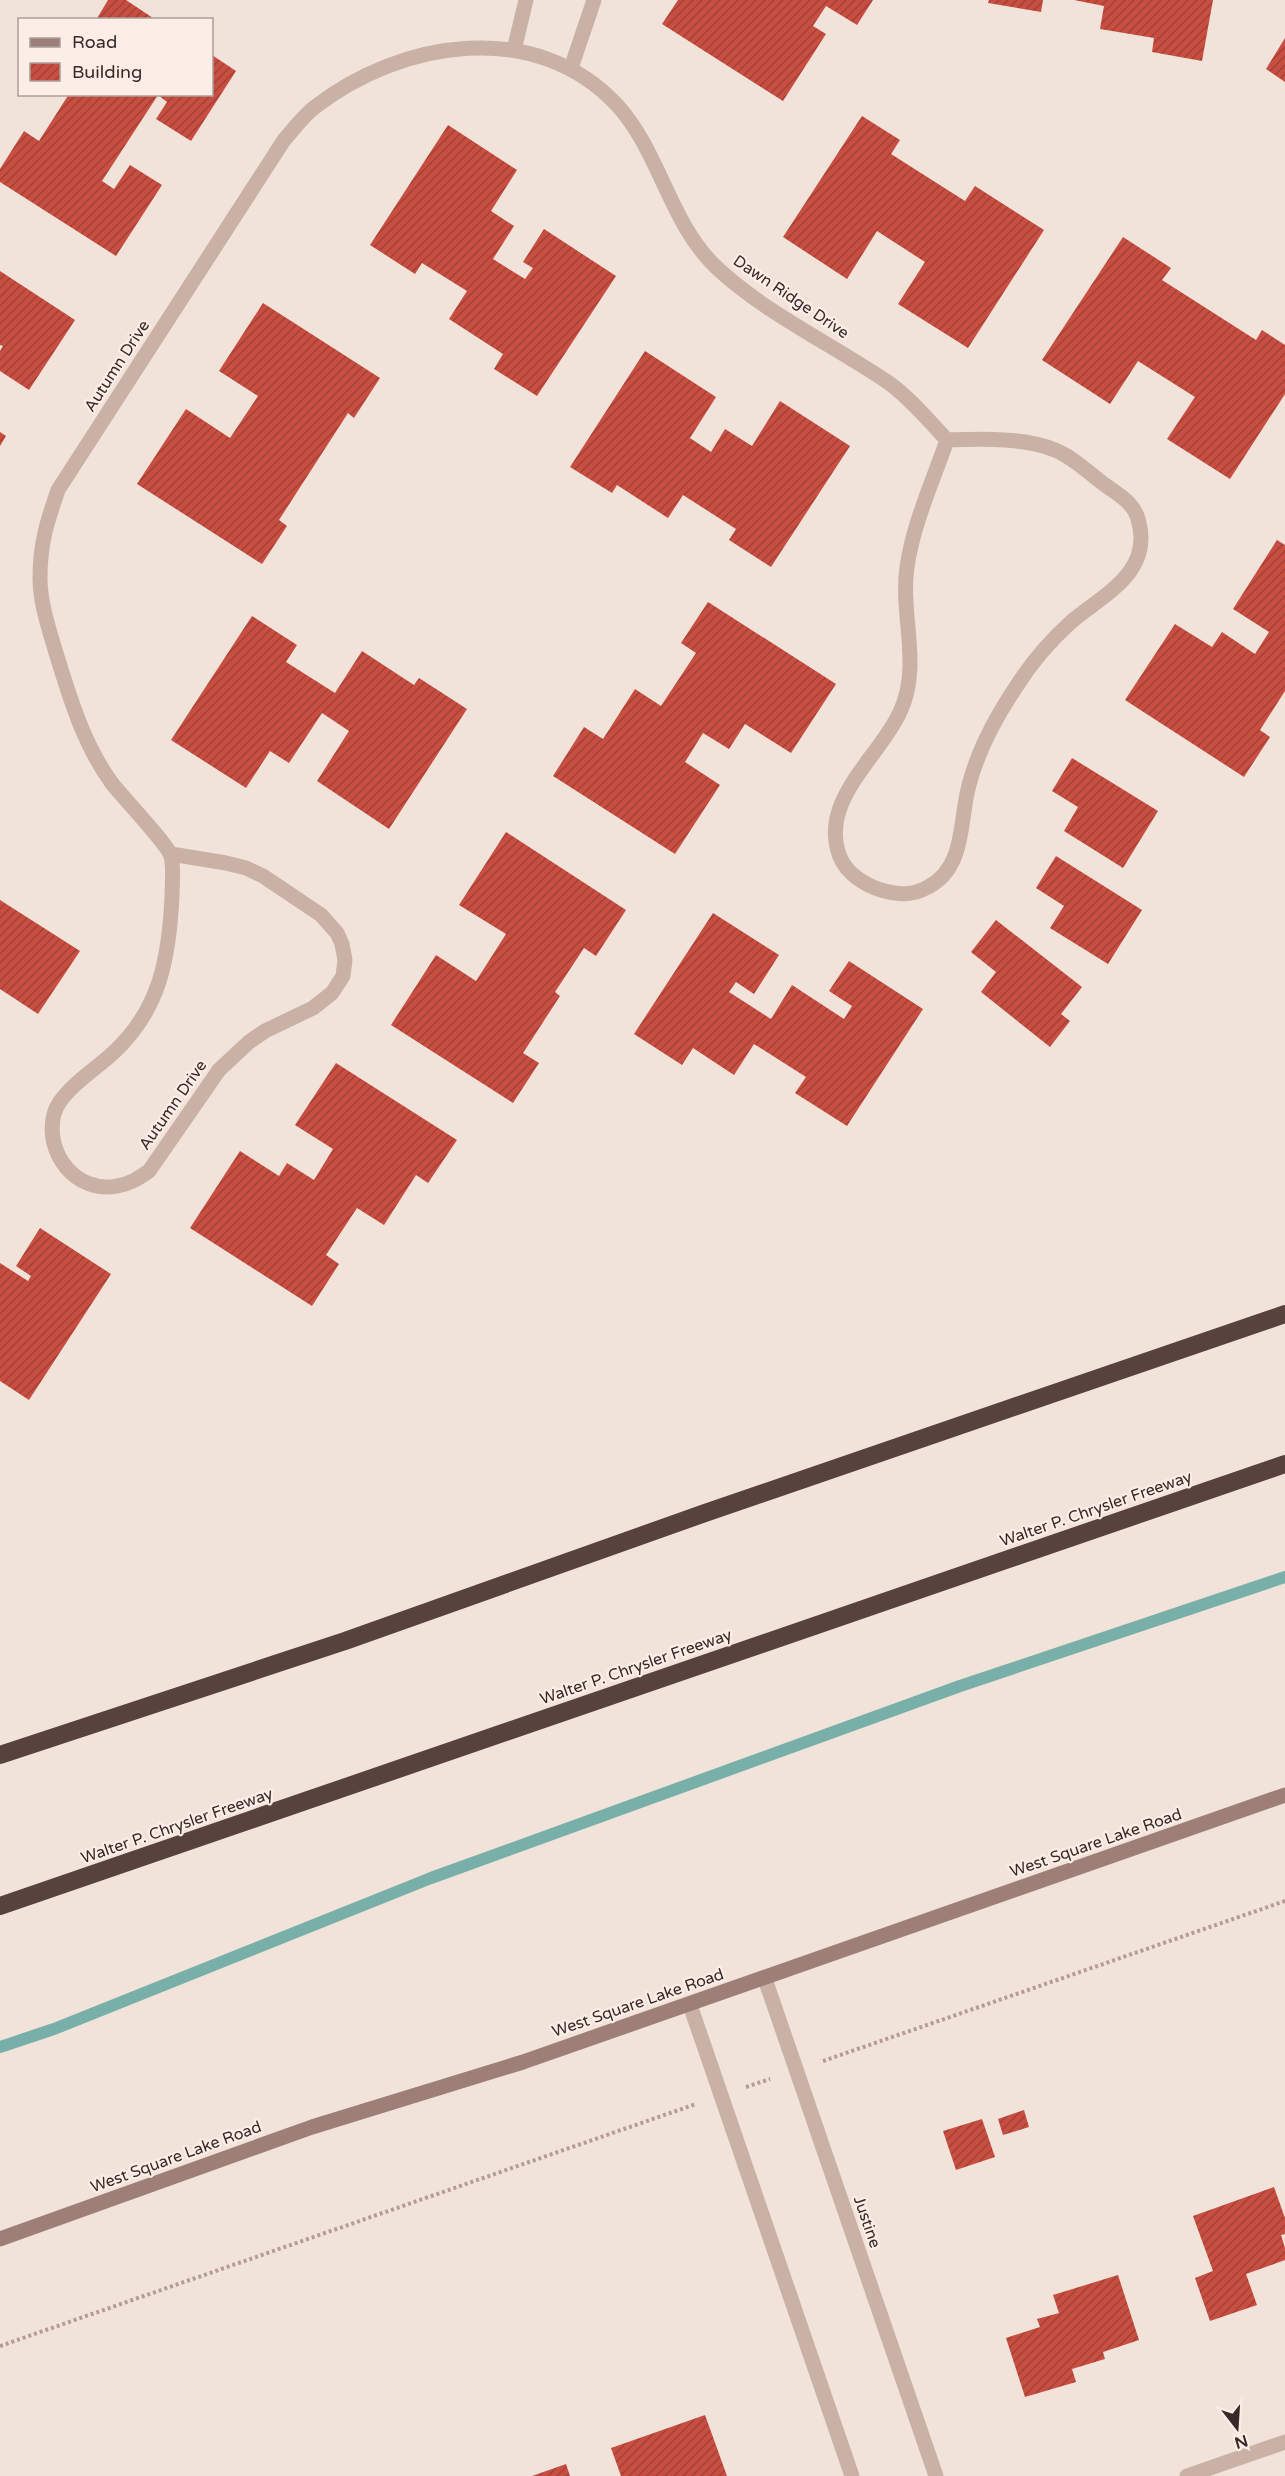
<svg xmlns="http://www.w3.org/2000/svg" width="1285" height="2476" font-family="'Varela Round',sans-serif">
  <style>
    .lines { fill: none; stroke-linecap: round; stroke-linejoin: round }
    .stream { stroke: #78afa9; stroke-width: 12 }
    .building { fill: url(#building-hatch) }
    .path { stroke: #b69b90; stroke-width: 4; stroke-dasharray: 3 3; stroke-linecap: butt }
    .street { stroke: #cab1a6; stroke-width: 15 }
    .secondary { stroke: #9e7f77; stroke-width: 15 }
    .highway { stroke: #57423e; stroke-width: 18 }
    .labels { text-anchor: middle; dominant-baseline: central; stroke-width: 4.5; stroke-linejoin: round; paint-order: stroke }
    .street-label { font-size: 16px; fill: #362927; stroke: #faeee6 }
  </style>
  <defs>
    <pattern id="building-hatch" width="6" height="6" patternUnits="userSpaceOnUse" patternTransform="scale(1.5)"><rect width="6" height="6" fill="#c84e42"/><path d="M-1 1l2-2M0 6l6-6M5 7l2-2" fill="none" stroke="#a34137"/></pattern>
  </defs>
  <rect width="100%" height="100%" fill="#f2e3da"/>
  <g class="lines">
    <path class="stream" d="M0,2047l54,-18 377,-151 529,-192 325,-109"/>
  </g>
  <g class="building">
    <path d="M108,0h18l30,20h-60z"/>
    <path d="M678,0h195l-16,25 -31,-19 -13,20 13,8 -43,67 -121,-77z"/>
    <path d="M989,0h54l-2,12 -53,-9z"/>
    <path d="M1074,0h139l-11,61 -50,-9 2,-14 -54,-9 4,-23z"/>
    <path d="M1285,38v44l-19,-13z"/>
    <path d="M212,55l24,16 -45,70 -35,-22 11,-17 -9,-7 -56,86 12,8 16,-24 32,20 -46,71 -116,-74v-13l24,-38 15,10 30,-47h143z"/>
    <path d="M862,116l38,24 -9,14 74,47 10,-15 69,44 -76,118 -70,-44 27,-42 -48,-31 -30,48 -64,-42z"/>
    <path d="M448,125l69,45 -26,41 23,15 -21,33 32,20 8,-11 -10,-6 21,-33 72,47 -79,120 -43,-27 9,-15 -54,-35 18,-28 -45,-28 -7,11 -45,-29z"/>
    <path d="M1123,237l48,31 -9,12 94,60 6,-10 23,15v49l-55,85 -63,-40 28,-42 -57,-36 -28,43 -68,-44z"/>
    <path d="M0,271l75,49 -46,70 -29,-19v-20l3,-5 -3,-1z"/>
    <path d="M263,303l117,75 -26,40 -6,-5 -69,107 8,6 -25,38 -125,-80 49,-75 44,29 28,-42 -39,-25z"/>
    <path d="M645,351l71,46 -26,41 21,14 14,-23 27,17 28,-45 70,45 -79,121 -42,-27 7,-11 -53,-34 -15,23 -51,-33 -5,8 -42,-26z"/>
    <path d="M0,432l6,4 -6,10z"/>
    <path d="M1277,540l8,5v146l-25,39 10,7 -26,40 -119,-77 50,-76 37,23 10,-15 33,22 14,-22 -36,-23z"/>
    <path d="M708,602l128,82 -45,69 -46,-29 -16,25 -26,-16 -18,29 35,23 -45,69 -122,-78 31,-49 19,12 32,-50 26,17 35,-53 -15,-10z"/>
    <path d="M252,616l45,29 -11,17 49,31 27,-42 52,34 5,-7 48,31 -78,120 -72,-48 32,-50 -27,-18 -33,50 -19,-12 -24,37 -75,-48z"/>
    <path d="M1072,758l86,53 -35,57 -59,-37 14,-24 -26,-16z"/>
    <path d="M506,832l120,78 -30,46 -12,-8 -29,44 5,4 -37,57 16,10 -26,40 -122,-78 45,-70 40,26 30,-47 -47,-29z"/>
    <path d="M1056,856l86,54 -34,54 -58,-36 14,-22 -28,-18z"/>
    <path d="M0,900l80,51 -42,63 -38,-25z"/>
    <path d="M713,913l66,42 -25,39 -18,-12 -7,10 42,27 21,-34 52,34 8,-13 -23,-15 20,-30 74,48 -76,117 -52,-33 11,-16 -52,-33 -20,31 -41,-27 -11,17 -48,-31z"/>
    <path d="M996,920l86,67 -21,27 9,7 -20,26 -69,-55 15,-20 -25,-20z"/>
    <path d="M336,1063l121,77 -29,43 -12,-8 -32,50 -27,-17 -31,47 13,9 -27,42 -122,-78 50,-77 39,25 8,-13 27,17 19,-31 -38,-24z"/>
    <path d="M40,1228l71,46 -82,126 -29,-19v-118l28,18 3,-5 -15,-10z"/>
    <path d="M1024,2110l5,17 -26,8 -5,-16z"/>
    <path d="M982,2119l13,38 -39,13 -13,-39z"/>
    <path d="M1274,2187l11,31v16l-4,1 4,13v12l-39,14 11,31 -47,16 -15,-43 18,-7 -20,-55z"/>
    <path d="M1118,2275l21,65 -36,12 2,7 -33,10 4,13 -51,15 -19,-59 34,-11 -3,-8 22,-6 -6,-18z"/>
    <path d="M705,2415l22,61h-106l-10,-28z"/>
    <path d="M566,2464l4,12h-38z"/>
  </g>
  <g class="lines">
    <g class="path">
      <path d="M823,2061l462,-160"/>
      <path d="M746,2087l24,-8"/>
      <path d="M0,2346l696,-242"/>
    </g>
    <g class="street">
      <path d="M514,50l12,-50"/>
      <path d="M571,68l23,-68"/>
      <path d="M171,854l55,9 20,5 17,8 58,39 16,18 5,11 3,16 -2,16 -11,17 -19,15 -48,23 -16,11 -30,28 -70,101c-10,7 -19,13 -32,15 -41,8 -73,-33 -63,-72 6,-23 41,-44 59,-61 47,-43 56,-95 59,-156 0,-12 2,-30 -1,-41 -4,-13 -49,-59 -60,-74 -28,-39 -41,-84 -55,-129 -7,-24 -16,-50 -16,-75 0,-35 7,-56 18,-88l226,-350c10,-11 19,-24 31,-33 86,-67 221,-89 302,-2 43,47 52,117 99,162 50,47 116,77 173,116 21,15 40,38 58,57 34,-1 76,-3 108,10 18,7 35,24 50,35 13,9 29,18 33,34 16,53 -34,75 -67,103 -21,19 -40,41 -55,65 -20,30 -38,63 -47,98 -10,36 -3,82 -41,102 -16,9 -30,8 -47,3 -16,-5 -34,-16 -41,-33 -22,-56 39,-99 60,-145 22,-46 0,-97 7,-145 6,-43 26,-86 40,-127"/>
      <path d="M765,1979l171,497"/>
      <path d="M690,2005l162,471"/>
      <path d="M1187,2476l98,-34"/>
    </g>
    <path class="secondary" d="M0,2239l312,-112 211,-65 762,-267"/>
    <g class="highway">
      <path d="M0,1755l345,-114 360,-128 580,-199"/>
      <path d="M0,1906l1285,-442"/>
    </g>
  </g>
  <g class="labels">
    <g class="street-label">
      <text transform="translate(791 297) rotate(34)">Dawn Ridge Drive</text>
      <text transform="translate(117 366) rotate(-57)">Autumn Drive</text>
      <text transform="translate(173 1105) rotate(-55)">Autumn Drive</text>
      <text transform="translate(1096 1509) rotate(-19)">Walter P. Chrysler Freeway</text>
      <text transform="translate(636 1667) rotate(-19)">Walter P. Chrysler Freeway</text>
      <text transform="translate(177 1826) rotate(-19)">Walter P. Chrysler Freeway</text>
      <text transform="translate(1096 1843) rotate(-19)">West Square Lake Road</text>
      <text transform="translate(638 2003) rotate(-19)">West Square Lake Road</text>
      <text transform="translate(176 2157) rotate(-20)">West Square Lake Road</text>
      <text transform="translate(867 2222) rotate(71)">Justine</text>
    </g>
  </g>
  <rect x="18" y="18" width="195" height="78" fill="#faeee6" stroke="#ac9f9a" stroke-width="1.5"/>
  <rect x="30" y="38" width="30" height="9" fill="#9e7f77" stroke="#ac9f9a" stroke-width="1.5"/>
  <text x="72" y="48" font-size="18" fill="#362927">Road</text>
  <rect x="30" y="63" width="30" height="18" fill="url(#building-hatch)" stroke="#ac9f9a" stroke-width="1.5"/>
  <text x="72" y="78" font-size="18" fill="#362927">Building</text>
  <g transform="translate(1237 2428) rotate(163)" stroke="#faeee6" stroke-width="4.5" paint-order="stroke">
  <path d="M0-4.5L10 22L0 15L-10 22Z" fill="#362927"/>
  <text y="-9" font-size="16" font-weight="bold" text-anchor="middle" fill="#362927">N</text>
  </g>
</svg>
